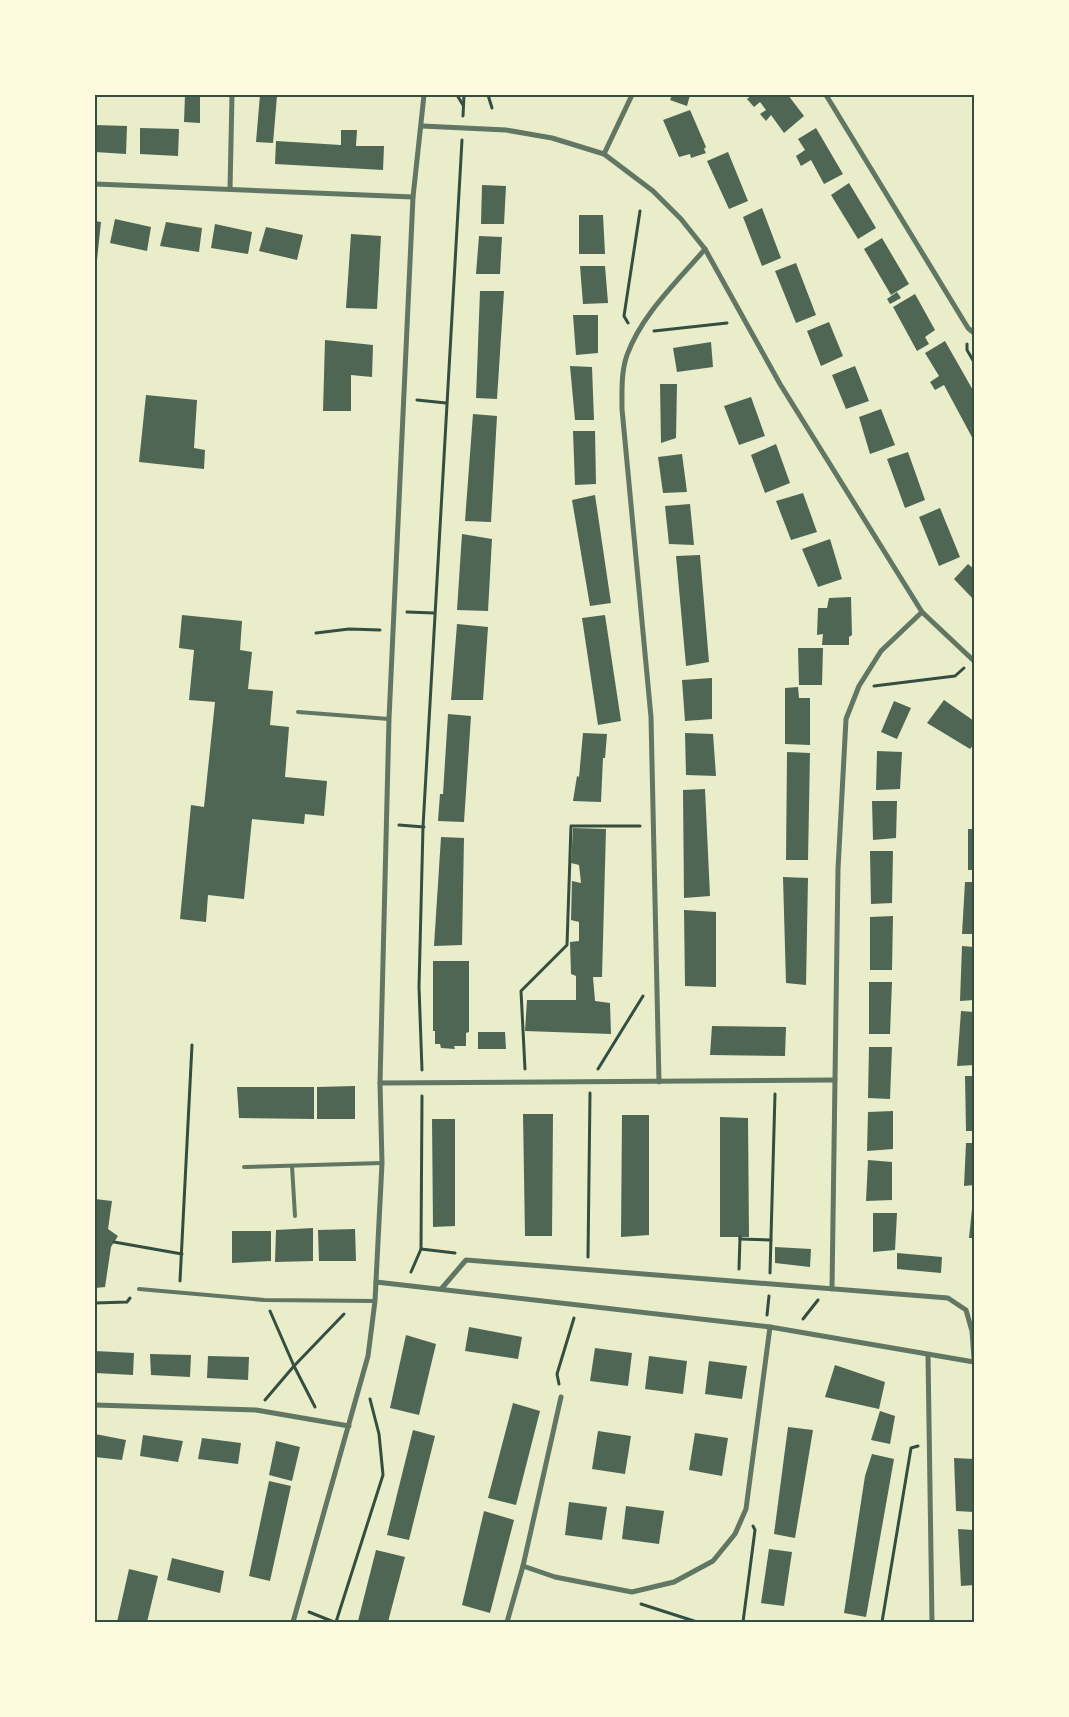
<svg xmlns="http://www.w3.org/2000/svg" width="1069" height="1717" font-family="Figtree,sans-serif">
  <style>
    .building { fill: #4f6655 }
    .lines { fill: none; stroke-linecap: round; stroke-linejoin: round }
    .path { stroke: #344e41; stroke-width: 3 }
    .service { stroke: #617663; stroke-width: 4 }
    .minor { stroke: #617663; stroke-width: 5 }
    .neatline { fill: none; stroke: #344e41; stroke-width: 2 }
  </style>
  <rect width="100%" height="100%" fill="#e9edc9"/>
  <g class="building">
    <path d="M185,95h15v28l-16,-1z"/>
    <path d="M260,95l17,1 -4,47 -17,-1z"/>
    <path d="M672,95h18l-3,11 -17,-6z"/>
    <path d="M752,95h36l16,21 -20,17 -13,-18 -5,6 -6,-7 6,-4 -6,-8 -6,5 -7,-8z"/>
    <path d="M690,110l16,37 -2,2 2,4 -15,5 -1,-4 -11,3 -16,-37z"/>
    <path d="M95,125l32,1 -1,28 -31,-2z"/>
    <path d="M140,128l39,1 -1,27 -38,-2z"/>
    <path d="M816,128l27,46 -19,10 -13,-24 -10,6 -5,-10 9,-6 -7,-11z"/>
    <path d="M341,130h16l-1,16h28l-1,24 -108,-6 1,-23 65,4z"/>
    <path d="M728,152l20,49 -19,8 -22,-48z"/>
    <path d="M849,183l27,45 -18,11 -27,-44z"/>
    <path d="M482,185l24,1 -2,38h-23z"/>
    <path d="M762,208l19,50 -19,8 -19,-49z"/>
    <path d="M579,215h24l2,39h-26z"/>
    <path d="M115,219l36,8 -4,24 -37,-8z"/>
    <path d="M95,221l6,1 -4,38 -2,-1z"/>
    <path d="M166,222l36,6 -3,24 -39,-6z"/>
    <path d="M215,224l37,8 -4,22 -37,-6z"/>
    <path d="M266,227l37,8 -6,25 -38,-9z"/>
    <path d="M351,234l30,2 -4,73 -31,-1z"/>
    <path d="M479,236l23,1 -2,37h-24z"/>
    <path d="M882,238l27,46 -18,11 -27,-46z"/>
    <path d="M796,263l20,52 -20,8 -21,-52z"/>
    <path d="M580,266h25l3,37 -25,1z"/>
    <path d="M480,291h24l-7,108 -21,-1z"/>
    <path d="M897,292l4,6 -11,6 -3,-5z"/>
    <path d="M915,294l20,36 -10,7 4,7 -12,7 -24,-44z"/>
    <path d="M573,315h25v38l-22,2z"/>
    <path d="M829,322l14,34 -22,10 -14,-35z"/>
    <path d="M325,340l48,5 -1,32 -21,-2v36h-28z"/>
    <path d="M945,341l29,51v49l-30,-56 -9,5 -5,-8 9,-6 -14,-23z"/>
    <path d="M711,342l2,25 -36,5 -4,-24z"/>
    <path d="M570,366l22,1 2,53h-19z"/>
    <path d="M855,366l14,35 -23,8 -14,-34z"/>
    <path d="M660,384h17l-1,54 -15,5z"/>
    <path d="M146,395l51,5 -3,48 11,2 -1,19 -65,-7z"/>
    <path d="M751,397l14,39 -26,9 -15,-39z"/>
    <path d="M881,409l14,36 -25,9 -11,-37z"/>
    <path d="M473,414l24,2 -6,106 -26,-1z"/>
    <path d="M573,431h22l1,53 -21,1z"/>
    <path d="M776,444l14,39 -25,10 -14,-38z"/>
    <path d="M908,452l17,48 -20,8 -18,-49z"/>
    <path d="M682,454l5,38 -24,1 -5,-36z"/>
    <path d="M803,493l14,39 -26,8 -15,-39z"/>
    <path d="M595,495l16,108 -21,3 -18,-106z"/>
    <path d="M690,504l4,41 -25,-1 -4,-38z"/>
    <path d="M940,508l20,49 -21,9 -20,-49z"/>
    <path d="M462,534l30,5 -4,72 -31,-1z"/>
    <path d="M830,539l12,40 -24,8 -16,-38z"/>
    <path d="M700,555l9,107 -23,4 -10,-110z"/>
    <path d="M968,564l6,5v31l-20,-21z"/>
    <path d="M851,597l1,38 -3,2v8h-27l1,-11 -6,1 1,-27h9l2,-10z"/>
    <path d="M182,615l60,6 -2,29 12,2 -4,37 25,2 -3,34 19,2 -4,50 42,4 -3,35 -19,-2 -1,10 -52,-5 -8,80 -36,-4 -2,27 -26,-3 11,-114 13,2 11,-105 -26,-2 5,-50 -15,-2z"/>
    <path d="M605,615l16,106 -23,4 -16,-107z"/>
    <path d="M457,624l31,3 -5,73h-32z"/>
    <path d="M798,648h25l-1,37h-23z"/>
    <path d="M712,678v41l-27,2 -3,-41z"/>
    <path d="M798,687l1,11h11v47l-25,-1v-56z"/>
    <path d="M944,700l30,21v23l-4,5 -43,-26z"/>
    <path d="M894,701l17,7 -14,31 -16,-7z"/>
    <path d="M448,714l23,2 -7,106 -26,-1 2,-27h3z"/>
    <path d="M583,733l24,1 -2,24h-2l-2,44 -28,-1 4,-25 2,1z"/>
    <path d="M685,733l28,1 3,42 -30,-1z"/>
    <path d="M877,751l25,1 -2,37 -24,1z"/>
    <path d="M787,752l23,1 -2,107h-22z"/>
    <path d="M705,789l5,107 -26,2 -1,-108z"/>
    <path d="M872,801h25l-1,37 -23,2z"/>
    <path d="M573,828l33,1 -4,148h-9l2,24 15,2 1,31 -86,-3 2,-31h49v-24l-5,-2 -1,-32 9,-1v-19l-8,-2 1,-39 9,2 -2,-18 -8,-2z"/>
    <rect x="968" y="829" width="6" height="41"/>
    <path d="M441,837l23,1 -2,107 -28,1z"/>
    <path d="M870,851h23l-1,52 -21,1z"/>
    <path d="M783,877l25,1 -2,107 -20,-2z"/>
    <path d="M965,882h9v52h-12z"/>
    <path d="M684,910l32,2v75l-31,-1z"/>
    <path d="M893,916l-1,54h-22v-53z"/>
    <path d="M962,946l12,1v53l-14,1z"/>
    <path d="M433,961h36v71l-3,1v13h-12l1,3 -14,-1 -1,-4h-5v-13h-2z"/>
    <path d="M869,982h23l-2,52h-21z"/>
    <path d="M961,1011l13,1v53l-17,1z"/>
    <path d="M712,1026l74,1 -1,29 -75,-1z"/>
    <path d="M478,1032h27l1,17h-28z"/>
    <path d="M869,1047h23l-2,52 -22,-1z"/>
    <path d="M965,1076h9v55h-8z"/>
    <path d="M355,1086v33h-38v-32z"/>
    <path d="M237,1087h77v32l-75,-1z"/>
    <path d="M893,1111v38l-26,2 1,-39z"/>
    <path d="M523,1114h30l-1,122h-27z"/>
    <path d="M622,1115h27v120l-28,2z"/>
    <path d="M720,1117l28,1 1,119h-29z"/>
    <path d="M432,1119h23v107l-22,1z"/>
    <path d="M966,1143h8v42l-10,1z"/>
    <path d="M868,1160l24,2v38l-26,1z"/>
    <path d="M95,1199l17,2 -4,28 10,7 -7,11 -6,40 -10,1z"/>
    <path d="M973,1199l1,39h-5z"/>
    <path d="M873,1213h24l-2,37 -22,2z"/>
    <path d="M313,1228v33l-38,1 1,-32z"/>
    <path d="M355,1229l1,32h-37l-1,-31z"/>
    <path d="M232,1231h39v30l-39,2z"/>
    <path d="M775,1247l36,2 -1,18 -35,-4z"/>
    <path d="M897,1253l45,4 -1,16 -44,-4z"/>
    <path d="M469,1327l53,10 -4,22 -53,-8z"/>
    <path d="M406,1335l30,9 -17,71 -29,-7z"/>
    <path d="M595,1348l37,5 -4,33 -38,-5z"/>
    <path d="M95,1351l39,2 -1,22 -38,-2z"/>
    <path d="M150,1354l41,1 -1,22 -39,-2z"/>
    <path d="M208,1356l41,1 -1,23 -41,-2z"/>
    <path d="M649,1356l38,5 -4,33 -38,-5z"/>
    <path d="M709,1361l38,5 -5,33 -37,-5z"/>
    <path d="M835,1365l50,17 -6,27 -54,-12z"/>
    <path d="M513,1403l27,8 -24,94 -28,-7z"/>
    <path d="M880,1411l15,5 -5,28 -19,-4z"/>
    <path d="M788,1427l25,3 -18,108 -21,-4z"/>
    <path d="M413,1430l22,6 -26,104 -22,-5z"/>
    <path d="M598,1431l33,5 -6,38 -33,-5z"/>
    <path d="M695,1433l33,5 -6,38 -33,-6z"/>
    <path d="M95,1434l31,6 -4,20 -27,-3z"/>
    <path d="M143,1435l40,6 -5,21 -38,-6z"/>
    <path d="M202,1438l39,5 -3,21 -40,-5z"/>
    <path d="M276,1441l24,6 -8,34 -23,-6z"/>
    <path d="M872,1454l22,5 -28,158 -22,-4 21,-137z"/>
    <path d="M954,1458l20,1v53l-18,-1z"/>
    <path d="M269,1481l22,5 -21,95 -21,-5z"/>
    <path d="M569,1502l38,5 -5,33 -37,-5z"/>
    <path d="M626,1506l38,5 -5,33 -37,-5z"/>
    <path d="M484,1511l30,9 -24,93 -28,-8z"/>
    <path d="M958,1529l16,1v55l-13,1z"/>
    <path d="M769,1549l23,3 -8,54 -23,-3z"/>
    <path d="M376,1550l29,7 -17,65h-25l-5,-1z"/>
    <path d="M172,1558l52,13 -4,22 -53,-13z"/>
    <path d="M129,1569l29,7 -11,46h-30z"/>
  </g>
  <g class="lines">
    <g class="path">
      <path d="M457,95l6,10"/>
      <path d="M488,95l4,13"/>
      <path d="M463,116l1,-21"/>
      <path d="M628,323l-4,-7 16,-105"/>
      <path d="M654,331l73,-8"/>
      <path d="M967,344v6l7,12"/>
      <path d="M417,400l29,3"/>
      <path d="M407,612l27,1"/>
      <path d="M316,633l33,-4 31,1"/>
      <path d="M874,686l81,-10 9,-8"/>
      <path d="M399,825l25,2"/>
      <path d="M525,1069l-4,-78 46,-46 4,-119h69"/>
      <path d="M598,1069l45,-73"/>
      <path d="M422,1070l-3,-83 4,-160 39,-687"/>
      <path d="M740,1239l31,1"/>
      <path d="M114,1242l68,12"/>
      <path d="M421,1249l34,4"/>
      <path d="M588,1257l2,-164"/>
      <path d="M739,1269l1,-32"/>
      <path d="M411,1272l10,-23 1,-153"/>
      <path d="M770,1273l5,-179"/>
      <path d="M180,1281l12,-236"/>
      <path d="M95,1303l32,-1 3,-4"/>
      <path d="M767,1315l2,-19"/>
      <path d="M803,1319l15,-19"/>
      <path d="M559,1384l-2,-10 17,-56"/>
      <path d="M265,1400l29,-34 -24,-55"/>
      <path d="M315,1407l-21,-41 50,-52"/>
      <path d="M641,1604l56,18"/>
      <path d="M309,1612l25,10"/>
      <path d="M336,1622l47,-147 -4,-41 -9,-35"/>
      <path d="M743,1622l12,-92 -2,-4"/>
      <path d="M882,1622l29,-174 7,-2"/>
    </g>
    <g class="service">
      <path d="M298,712l91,7"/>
      <path d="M292,1166l3,50"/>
      <path d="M244,1167l138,-4"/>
      <path d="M139,1289l125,11 111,1"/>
    </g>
    <g class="minor">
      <path d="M826,95l142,233 6,5"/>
      <path d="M422,126l84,4 46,8 52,16 49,37 28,28 24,30 75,135 142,228 52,49"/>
      <path d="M604,154l28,-59"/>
      <path d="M95,184l318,13"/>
      <path d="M230,189l2,-94"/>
      <path d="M659,1082l-8,-365 -29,-308c0,-18 -1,-37 5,-54 15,-41 50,-73 78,-106"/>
      <path d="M380,1083l455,-3"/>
      <path d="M376,1282l394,45 204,35"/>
      <path d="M442,1288l24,-28 482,38 18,12 6,21 2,28"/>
      <path d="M832,1289l6,-420 8,-150 13,-33 22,-35 41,-39"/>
      <path d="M928,1355l4,267"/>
      <path d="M95,1405l161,5 93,16"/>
      <path d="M523,1566l32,11 77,15 42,-10 39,-21 22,-27 11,-25 24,-182"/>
      <path d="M293,1622l75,-266 7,-55 7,-138 -2,-80 9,-364 24,-522 11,-102"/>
      <path d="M507,1622l16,-56 38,-169"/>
    </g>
  </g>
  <rect width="1069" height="1717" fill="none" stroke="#fefae0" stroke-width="192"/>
  <rect x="96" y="96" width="877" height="1525" class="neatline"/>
</svg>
